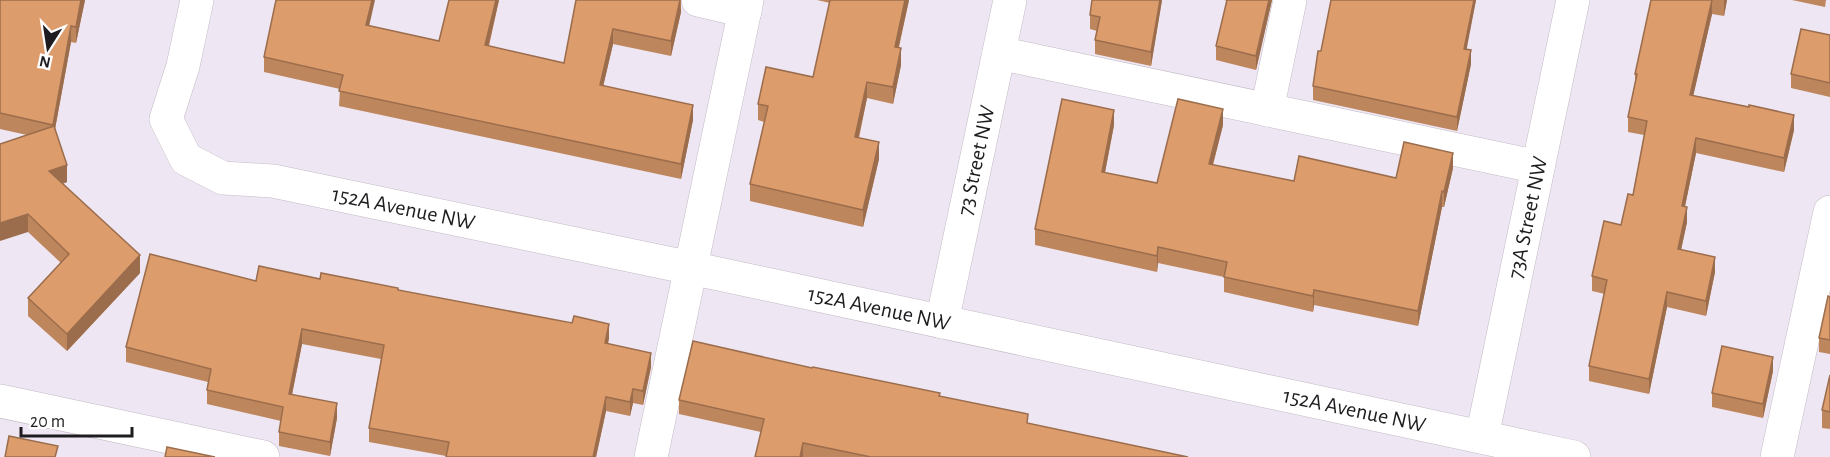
<svg xmlns="http://www.w3.org/2000/svg" width="1830" height="457" font-family="'Alegreya Sans',sans-serif">
  <style>
    .lines { fill: none; stroke-linecap: round; stroke-linejoin: round }
    .minor-casing { stroke: #c3bbc6; stroke-width: 34 }
    .minor { stroke: #fff; stroke-width: 33 }
    .wall { fill: #be865d }
    .shaded-wall { fill: #9b6d4c }
    .building { fill: #dd9c6c; stroke: #9b6d4c; stroke-width: 1.5 }
    .labels { text-anchor: middle; dominant-baseline: central; stroke-width: 4.5; stroke-linejoin: round; paint-order: stroke }
    .street-label { font-size: 22px; fill: #1f1c20; stroke: #fff }
  </style>
  <rect width="100%" height="100%" fill="#eee6f2"/>
  <g class="lines">
    <defs>
      <g id="minor">
        <path id="s1" d="M197,0l-14,66 -17,53 20,40 37,19 50,3 418,87 883,189"/>
        <path d="M698,0l47,11"/>
        <path d="M999,53l539,114"/>
        <path d="M1267,110l23,-110"/>
        <path id="s2" d="M942,322l68,-322"/>
        <path d="M0,401l263,56"/>
        <path id="s3" d="M1482,437l91,-437"/>
        <path d="M651,457l96,-457"/>
        <path d="M1777,457l53,-245"/>
      </g>
    </defs>
    <use href="#minor" class="minor-casing"/>
    <use href="#minor" class="minor"/>
  </g>
  <g class="wall">
    <path d="M0,0h85l-9,43 -5,-1 -16,87 12,53 -5,2 78,89 -73,78 -39,-35v-18l33,-35 -33,-31 -1,-97 -27,-6z"/>
    <path d="M449,0h50l-10,46 75,17 12,-63h105v12l-10,44 -58,-12 -10,42 90,34 -12,59 -342,-73 1,-17 -76,-17v-15l105,-31 70,15z"/>
    <path d="M817,0h92l-10,47 2,18 -8,39 -26,-6 -8,40 20,21 -16,68 -113,-26v-17l14,-62 -6,-2v-16l55,-27 17,-74z"/>
    <path d="M1162,0l-11,66 -56,-12v-14l2,-9 -7,-2v-14z"/>
    <path d="M1224,0h48l-16,70 -40,-10v-14l11,-45z"/>
    <path d="M1331,0h145l-10,49 5,15 -14,67 -144,-31v-14l8,-35z"/>
    <path d="M1651,0h76l-3,16 -12,-2 -19,82 101,34 -10,42 -88,-19 -11,53 2,16 -6,28 34,22 -9,44 -39,-9 -18,87 -60,-13v-15l16,-72 -13,-3v-15l29,-51 12,-30 11,-60 -16,-3v-15l7,-35v-8z"/>
    <path d="M1792,0h34l-1,7z"/>
    <path d="M1830,35v62l-39,-9v-14z"/>
    <path d="M1114,125l-9,48 52,10 66,-58 -10,40 81,16 102,-3 57,-10 -9,39h-2l-24,119 -104,-21 -1,7 -89,-20v-15l-66,-14 -1,9 -122,-27v-16z"/>
    <path d="M320,279l78,11 211,48 -1,6 43,23 -8,38 -10,-2 -3,13 -24,-5 -10,46h-150v-1l-77,-14v-14l12,-69 -79,-15 -10,51 45,23 -7,38 -51,-10v-14l2,-11 -74,-17v-14l1,-8 -82,-20v-15z"/>
    <path d="M1830,297v57l-11,-2v-14z"/>
    <path d="M812,368l128,28 88,27 160,34h-433l6,-25 -82,-18v-14z"/>
    <path d="M1773,371l-10,47 -51,-11v-14z"/>
    <path d="M1830,375v54l-8,-1v-18z"/>
  </g>
  <g class="shaded-wall">
    <path d="M81,0h4l-9,43v-16z"/>
    <path d="M372,0h3l-9,40v-15z"/>
    <path d="M496,0h3l-14,60v-15z"/>
    <path d="M680,0l1,12 -10,44v-15z"/>
    <path d="M905,0h4l-14,63v-16z"/>
    <path d="M1160,0h2l-11,66v-14z"/>
    <path d="M1269,0h3l-16,70v-14z"/>
    <path d="M1474,0h2l-12,63v-14z"/>
    <path d="M1712,0v14l-22,96v-15z"/>
    <path d="M1724,0h3l-3,16z"/>
    <path d="M71,26v16l-18,98v-15z"/>
    <path d="M613,29v15l-13,56v-15z"/>
    <path d="M901,48v17l-8,39v-17z"/>
    <path d="M1471,50v14l-14,67v-14z"/>
    <path d="M867,82v16l-12,55v-16z"/>
    <path d="M693,105v15l-12,59v-15z"/>
    <path d="M1223,109v16l-14,54v-15z"/>
    <path d="M1114,110v15l-12,62v-15z"/>
    <path d="M1794,115v15l-10,42v-14z"/>
    <path d="M1696,138v15l-14,68v-15z"/>
    <path d="M879,142v17l-16,68v-17z"/>
    <path d="M1453,153v15l-9,39v-15z"/>
    <path d="M67,165v17l-18,7v-18z"/>
    <path d="M1442,191v16l-24,119v-15z"/>
    <path d="M1687,207v15l-9,42v-15z"/>
    <path d="M28,214v18l-28,9v-18z"/>
    <path d="M1158,247v16l-1,9v-16z"/>
    <path d="M140,255v18l-73,78v-17z"/>
    <path d="M1715,257v15l-9,44v-15z"/>
    <path d="M1314,290v15l-1,7v-16z"/>
    <path d="M1667,292v15l-18,87v-15z"/>
    <path d="M609,324v14l-4,20v-15z"/>
    <path d="M302,329v15l-13,65v-15z"/>
    <path d="M651,353v14l-8,38v-14z"/>
    <path d="M1773,357v14l-10,47v-14z"/>
    <path d="M633,389v14l-3,13v-14z"/>
    <path d="M606,397v14l-10,46h-3z"/>
    <path d="M337,403v15l-7,38v-14z"/>
    <path d="M803,443v14h-3z"/>
  </g>
  <g class="building">
    <path d="M0,0h81l-5,27 -5,-1 -18,99 -53,-12z"/>
    <path d="M276,0h96l-6,25 73,16 10,-41h47l-11,45 79,18 12,-63h104l-9,41 -58,-12 -13,56 93,20 -12,59 -342,-73 4,-16 -79,-18z"/>
    <path d="M830,0h75l-10,47 6,1 -8,39 -26,-5 -12,55 24,5 -16,68 -113,-26 18,-78 -10,-2 8,-37 47,10z"/>
    <path d="M1092,0h68l-9,52 -56,-12 5,-23 -10,-2z"/>
    <path d="M1227,0h42l-13,56 -40,-10z"/>
    <path d="M1331,0h143l-10,49 7,1 -14,67 -144,-31 5,-35h3z"/>
    <path d="M1651,0h61l-22,95 59,12v-2l45,10 -10,43 -88,-20 -14,68 5,1 -9,42 37,8 -9,44 -39,-9 -18,87 -60,-13 18,-86 -15,-4 12,-55 17,4 7,-31 5,1 14,-74 -19,-4 9,-43h-2z"/>
    <path d="M1801,29l29,6v48l-39,-9z"/>
    <path d="M1062,99l52,11 -12,62 55,11 21,-84 45,10 -14,55 85,17 5,-25 97,22 8,-36 49,11 -9,39 -2,-1 -24,120 -104,-21 -1,6 -89,-19 3,-15 -69,-15 -1,9 -122,-27z"/>
    <path d="M54,126l13,39 -18,6 91,84 -73,79 -39,-36 41,-44 -41,-40 -28,9v-79z"/>
    <path d="M150,254l106,27 3,-15 61,13 1,-6 77,15v2l174,33 2,-7 35,8 -4,19 46,10 -8,38 -10,-2 -3,13 -24,-5 -13,60h-147l3,-15 -80,-14 15,-83 -82,-16 -13,65 48,9 -7,39 -51,-10 4,-25 -76,-17 4,-21 -85,-22z"/>
    <path d="M1828,296l2,1v43l-11,-2z"/>
    <path d="M693,341l119,27 1,-1 127,26 -1,3 89,18 -1,9 161,34h-317l-68,-14 -3,14h-45l9,-38 -85,-19z"/>
    <path d="M1722,346l51,11 -10,47 -51,-11z"/>
    <path d="M1830,375v37l-8,-2z"/>
    <path d="M9,436l49,10 -3,11h-50z"/>
    <path d="M167,447l48,10h-50z"/>
  </g>
  <g class="labels">
    <g class="street-label">
      <text stroke="none"><textPath href="#s2" startOffset="165">73 Street NW</textPath></text>
      <text stroke="none"><textPath href="#s1" startOffset="393">152A Avenue NW</textPath></text>
      <text stroke="none"><textPath href="#s3" startOffset="224">73A Street NW</textPath></text>
      <text stroke="none"><textPath href="#s1" startOffset="879">152A Avenue NW</textPath></text>
      <text stroke="none"><textPath href="#s1" startOffset="1365">152A Avenue NW</textPath></text>
    </g>
  </g>
  <g transform="translate(48 48) rotate(192)" stroke="#ffffff" stroke-width="4.5" paint-order="stroke">
  <path d="M0-4.5L10 22L0 15L-10 22Z" fill="#1f1c20"/>
  <text y="-9" font-size="16" font-weight="bold" text-anchor="middle" fill="#1f1c20">N</text>
  </g>
  <path d="M21 427v9h111v-9" fill="none" stroke="#1f1c20" stroke-width="3"/>
  <text x="30" y="427" font-size="18" fill="#1f1c20" stroke="#ffffff" stroke-width="4.5" paint-order="stroke">20 m</text>
</svg>
